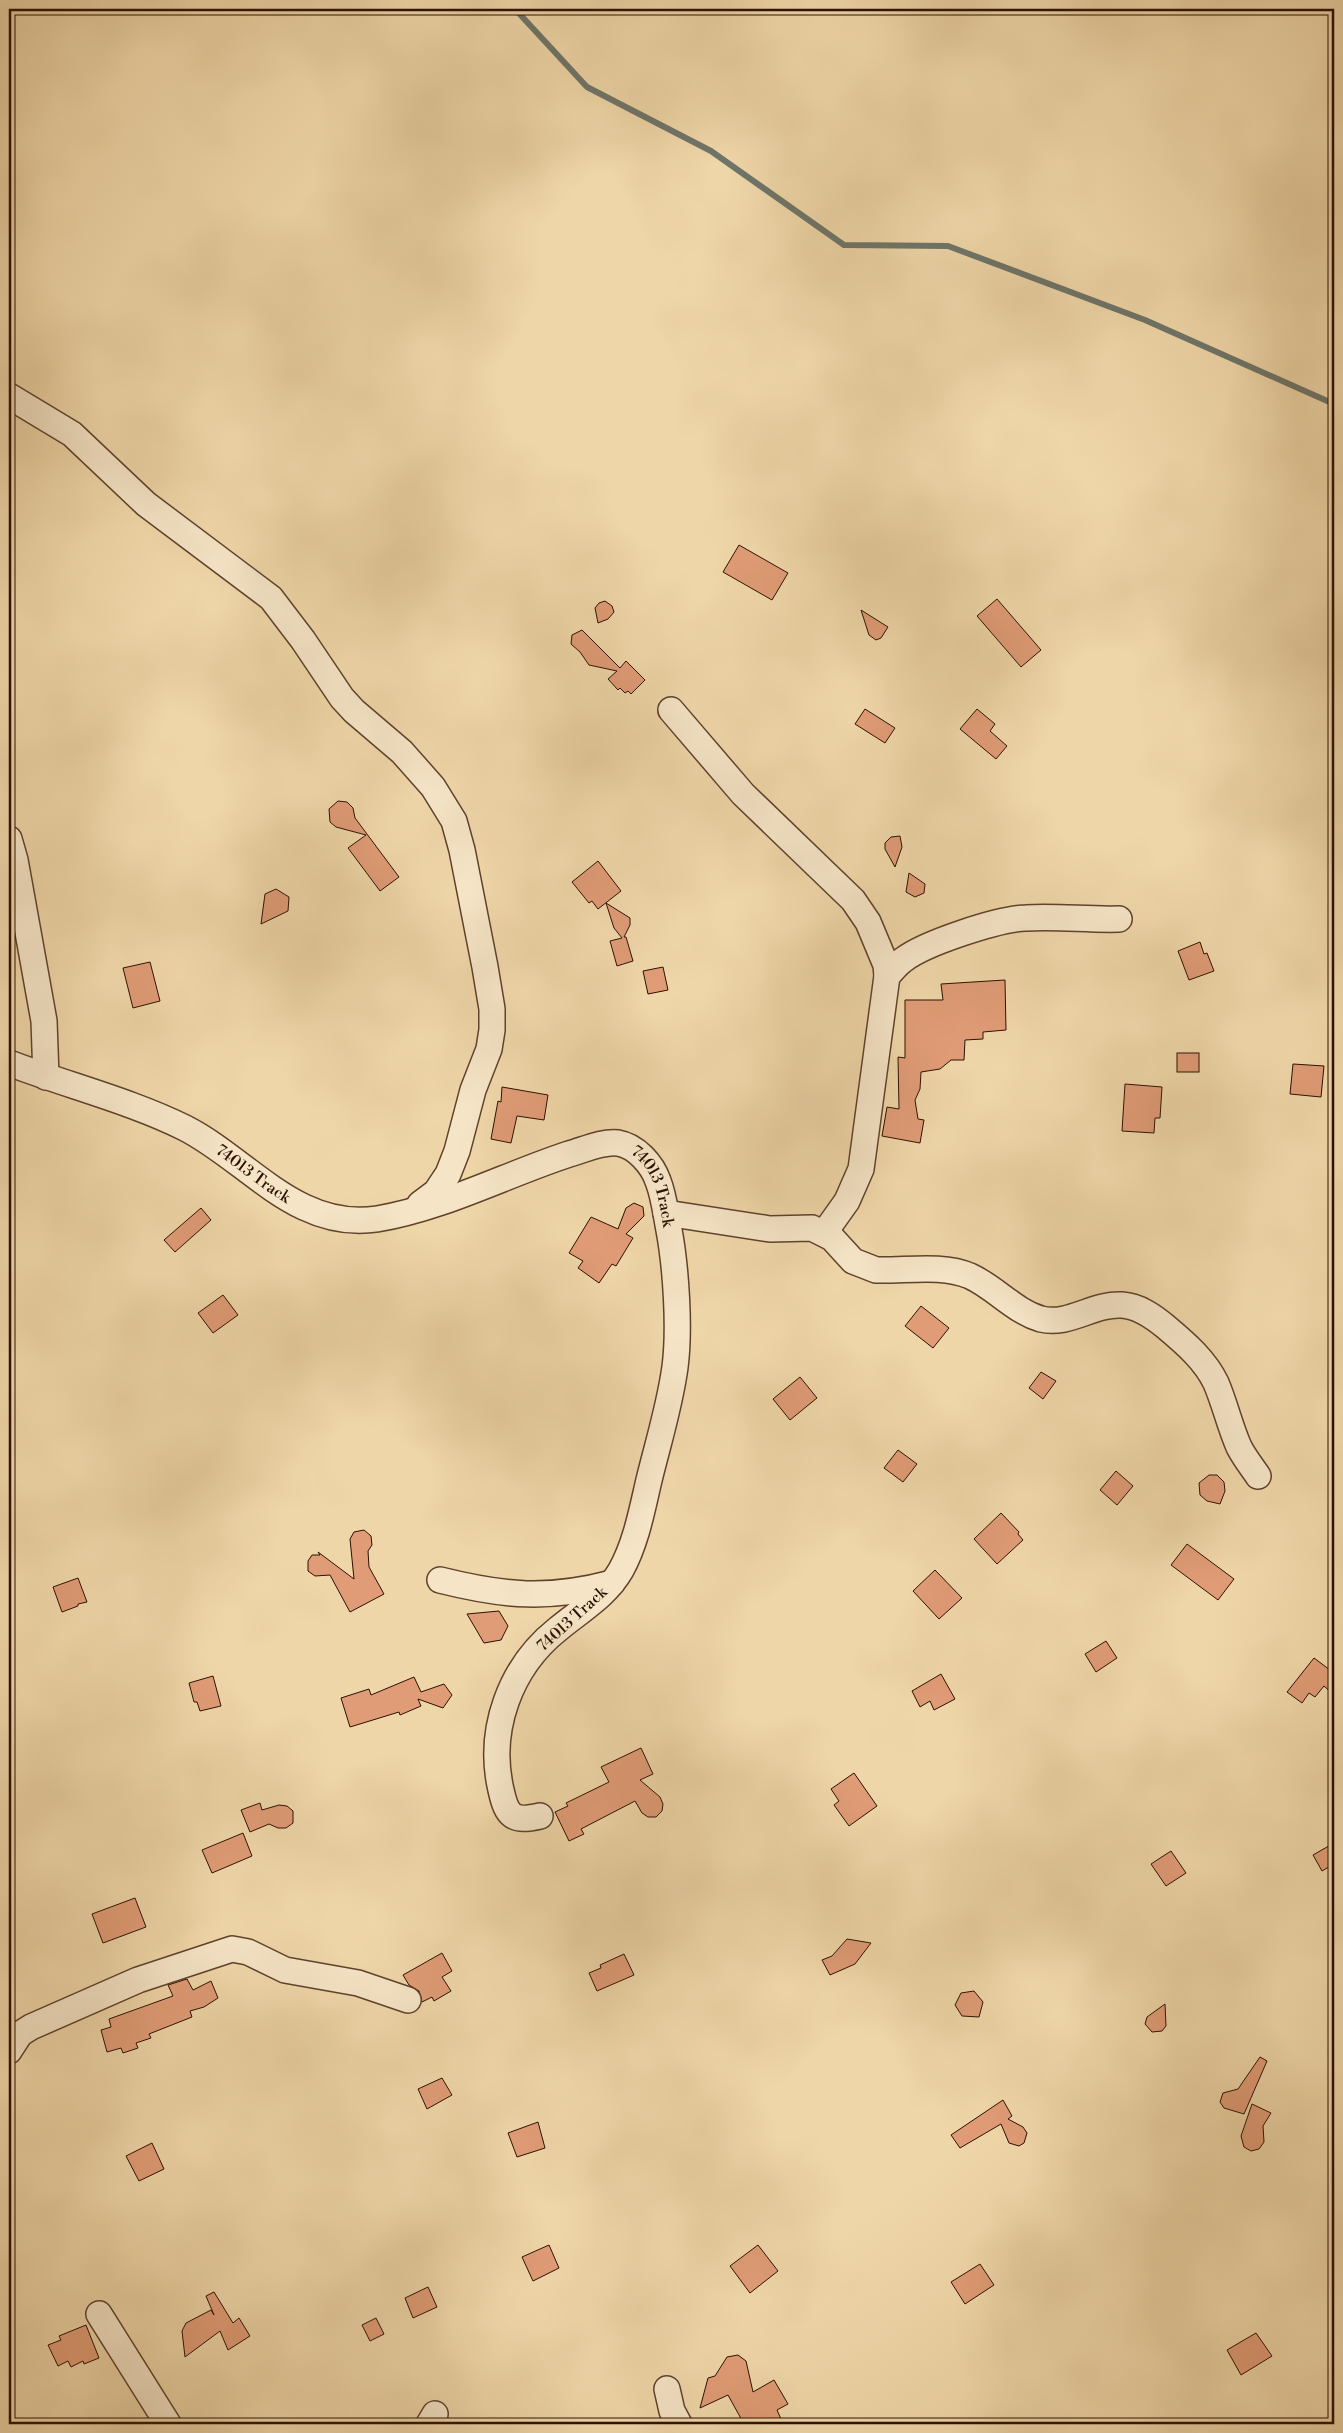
<svg xmlns="http://www.w3.org/2000/svg" width="1343" height="2433" font-family="'Libre Bodoni',serif">
  <style>
    .lines { fill: none; stroke-linecap: round; stroke-linejoin: round }
    .stream { stroke: #6e7569; stroke-width: 6 }
    .building { fill: #e09c76; stroke: #2d1002 }
    .minor-casing { stroke: #5e422c; stroke-width: 28 }
    .minor { stroke: #f5e4c6; stroke-width: 25 }
    .labels { text-anchor: middle; dominant-baseline: central; stroke-width: 4; stroke-linejoin: round; paint-order: stroke }
    .street-label { font-size: 16px; fill: #2d1002; stroke: #f5e4c6 }
  </style>
  <rect width="100%" height="100%" fill="#efd6a8"/>
  <filter id="stains"><feTurbulence type="fractalNoise" baseFrequency=".004" numOctaves="4"/><feColorMatrix values="0 0 0 0 .2 0 0 0 0 .09 0 0 0 0 .02 0 0 0 .5 -.17"/></filter>
  <radialGradient id="worn" r=".72"><stop offset=".6" stop-color="#630" stop-opacity="0"/><stop offset="1" stop-color="#630" stop-opacity=".3"/></radialGradient>
  <g class="lines">
    <path class="stream" d="M515,9l72,78 124,64 133,94 104,1 197,74 189,84"/>
  </g>
  <g class="building">
    <path d="M739,545l49,28 -16,27 -49,-28z"/>
    <path d="M997,599l44,51 -20,17 -44,-51z"/>
    <path d="M605,601l7,5 2,6 -6,7 -10,4 -3,-15 4,-5z"/>
    <path d="M861,610l27,17 -7,11 -5,2 -7,-5z"/>
    <path d="M582,630l38,38 6,-7 19,19 -14,14 -3,-3 -3,2 -5,-5 -2,2 -10,-11 9,-8 -28,-6 -9,-13 -9,-8 1,-9z"/>
    <path d="M865,709l30,19 -10,15 -30,-19z"/>
    <path d="M977,709l18,15 -5,7 17,15 -11,13 -36,-30z"/>
    <path d="M338,801l9,1 6,6 2,10 44,59 -19,14 -32,-43 18,-13 -30,-8 -6,-5 -1,-13z"/>
    <path d="M900,836l2,11 -7,20 -10,-18v-6l6,-6z"/>
    <path d="M598,861l23,30 -23,18 -6,-8 -3,2 -17,-21z"/>
    <path d="M909,873l16,11 -1,9 -9,4 -9,-5z"/>
    <path d="M276,889l13,8 -1,14 -27,13 4,-30z"/>
    <path d="M606,903l24,15v7l-6,12h2l7,24 -16,5 -7,-25 12,-3 -8,-10z"/>
    <path d="M1200,942l4,12 3,-1 7,18 -25,9 -11,-29z"/>
    <path d="M150,962l10,39 -27,7 -10,-40z"/>
    <path d="M663,967l5,23 -20,4 -5,-23z"/>
    <path d="M1005,980l1,50 -23,2v7l-18,1 -1,20h-13l-11,9 -19,3 -1,17 -5,11 3,19 6,1 -4,23 -38,-7 5,-29 12,2 -1,-52 7,1v-58h38l-2,-16z"/>
    <rect x="1177" y="1053" width="22" height="19"/>
    <path d="M1293,1064l31,2 -3,31 -31,-3z"/>
    <path d="M1125,1084l37,3 -2,31h-5l-1,15 -32,-2z"/>
    <path d="M502,1087l46,8 -4,25 -27,-4 -6,27 -20,-4 7,-38 3,1z"/>
    <path d="M634,1203l9,4 1,9 -18,18 7,4 -17,28 -4,-2 -13,19 -21,-15 5,-7 -14,-8 22,-36 27,12 8,-21z"/>
    <path d="M201,1208l10,12 -36,32 -11,-12z"/>
    <path d="M223,1295l15,20 -25,18 -15,-20z"/>
    <path d="M921,1306l28,22 -16,20 -28,-22z"/>
    <path d="M1041,1372l15,9 -13,18 -14,-11z"/>
    <path d="M800,1377l17,21 -27,22 -17,-21z"/>
    <path d="M898,1450l19,14 -14,18 -19,-14z"/>
    <path d="M1116,1471l17,15 -16,19 -17,-15z"/>
    <path d="M1209,1475h8l7,7 1,9 -5,13 -13,-3 -7,-6 -1,-12z"/>
    <path d="M1001,1513l18,19 -1,2 5,6 -26,24 -23,-25z"/>
    <path d="M364,1530l7,6 1,9 -4,6 1,16 15,27 -34,18 -20,-37 -15,1 -7,-5v-10l4,-6h8l-2,-3 36,27 -4,-40 4,-7z"/>
    <path d="M1187,1544l47,35 -16,21 -47,-35z"/>
    <path d="M935,1570l27,28 -23,21 -26,-28z"/>
    <path d="M78,1578l9,24 -9,2v2l-16,6 -9,-25z"/>
    <path d="M499,1611l9,15 -7,14 -17,3 -17,-29z"/>
    <path d="M1106,1641l11,17 -21,14 -11,-18z"/>
    <path d="M1314,1658l20,15v22l-10,-9 -9,11 -6,-4 -7,10 -15,-11z"/>
    <path d="M941,1674l14,25 -21,11 -4,-9 -10,6 -8,-16z"/>
    <path d="M213,1676l8,30 -21,5 -3,-9h-3l-5,-19z"/>
    <path d="M414,1677l7,15 23,-8 8,11 -9,13 -25,-9 3,7 -21,9 -1,-3 -49,15 -9,-29 28,-9 2,6z"/>
    <path d="M641,1748l12,26 -13,6 20,17 3,7 -1,7 -6,6h-8l-6,-4 -7,-12 -54,28 3,5 -15,7 -14,-29 13,-6 -2,-3 43,-21 -8,-15z"/>
    <path d="M854,1773l23,33 -28,20 -15,-21 5,-4 -8,-12z"/>
    <path d="M260,1803l2,7 17,-5 8,1 6,5v12l-7,5h-8l-9,-4 -19,8 -9,-22z"/>
    <path d="M243,1833l9,23 -40,17 -10,-23z"/>
    <path d="M1334,1843v21l-12,7 -9,-16z"/>
    <path d="M1171,1851l15,22 -20,13 -15,-22z"/>
    <path d="M135,1898l11,29 -43,16 -11,-29z"/>
    <path d="M847,1939l24,4 -16,21 -25,11 -8,-15 10,-4z"/>
    <path d="M442,1953l10,18 -10,6 9,14 -17,10 -2,-4 -10,5 -3,-11 -10,-6 -6,-10z"/>
    <path d="M624,1954l10,21 -37,16 -8,-18 12,-5 -1,-3z"/>
    <path d="M187,1979l6,11 18,-9 7,17 -14,9 -14,4 2,6 -43,17 2,4 -15,5 2,5 -15,5 -2,-5 -14,4 -6,-22 10,-3 -2,-8 64,-23 -5,-11z"/>
    <path d="M974,1991l9,11 -4,15 -17,-1 -7,-11 6,-12z"/>
    <path d="M1165,2004l1,22 -4,5 -10,1 -7,-8 2,-7z"/>
    <path d="M1260,2057l7,4 -23,53 -20,-6 -4,-6 3,-9 15,-4z"/>
    <path d="M442,2078l10,17 -25,14 -9,-20z"/>
    <path d="M1003,2100l9,16 -4,3 15,8 4,6 -3,10 -5,3 -10,-3 -8,-19 -41,24 -9,-13z"/>
    <path d="M1252,2104l19,9 -8,13 1,16 -5,7 -8,2 -7,-4 -3,-11z"/>
    <path d="M538,2122l7,26 -28,9 -9,-24z"/>
    <path d="M152,2143l12,26 -25,12 -13,-25z"/>
    <path d="M549,2245l10,23 -26,13 -11,-24z"/>
    <path d="M758,2245l20,26 -28,22 -20,-27z"/>
    <path d="M980,2264l14,21 -29,19 -14,-22z"/>
    <path d="M428,2287l9,20 -24,11 -8,-20z"/>
    <path d="M214,2292l19,31 6,-5 11,18 -22,14 -8,-19 -35,26 -3,-26 4,-8 25,-13 3,5 -8,-19z"/>
    <path d="M376,2318l8,16 -14,7 -8,-16z"/>
    <path d="M86,2325l13,33 -15,6 -1,-3 -12,6 -3,-6 -10,5 -10,-21 13,-5 -2,-4z"/>
    <path d="M1256,2333l16,23 -31,19 -14,-25z"/>
    <path d="M738,2355l8,6 7,31 21,-12 14,24 -11,6 4,9 -8,5h-29l-16,-29 -28,13 8,-30 7,-2 12,-19z"/>
  </g>
  <g class="lines">
    <defs>
      <g id="minor">
        <path d="M9,396l63,38 74,70 125,94 32,42 39,58 12,13 48,41 31,35 21,34 8,29 23,117 7,42v21l-3,19 -16,41 -16,61 -9,23 -12,18 -16,12"/>
        <path d="M671,710l72,84 110,106 15,22 18,43 1,11"/>
        <path d="M9,839l6,21 29,161 2,56"/>
        <path id="s1" d="M9,1063c57,22 122,38 176,65 63,32 112,103 192,91 66,-11 128,-44 192,-65 15,-4 33,-13 49,-11 18,3 34,21 40,38 6,15 8,34 11,49 7,38 11,99 6,137 -5,38 -17,76 -26,113 -7,30 -13,63 -28,90 -15,26 -40,40 -63,59 -48,38 -71,101 -57,161 6,27 12,32 39,26"/>
        <path d="M666,1213l104,16 42,-1 20,10 21,23 23,9c30,1 66,-6 94,6 26,12 44,35 71,43 28,7 53,-16 81,-14 17,1 32,12 44,22 19,16 39,33 50,56 9,21 14,44 23,64 5,10 13,20 19,29"/>
        <path d="M825,1232l22,-31 14,-32 26,-193c5,-5 10,-12 16,-16 22,-17 95,-41 123,-42 31,-2 62,2 93,1"/>
        <path d="M440,1580c64,16 108,20 172,3"/>
        <path d="M9,2051l11,-17 11,-7 107,-47 94,-31 16,3 37,18 73,13 50,17"/>
        <path d="M99,2314l69,110"/>
        <path d="M667,2389l5,22 7,13"/>
        <path d="M429,2424l6,-10"/>
      </g>
    </defs>
    <use href="#minor" class="minor-casing"/>
    <use href="#minor" class="minor"/>
  </g>
  <g class="labels">
    <g class="street-label">
      <text stroke="none"><textPath href="#s1" startOffset="270">74013 Track</textPath></text>
      <text stroke="none"><textPath href="#s1" startOffset="720">74013 Track</textPath></text>
      <text transform="translate(572 1619) rotate(-42)">74013 Track</text>
    </g>
  </g>
  <rect width="1343" height="2433" fill="none" stroke="#efd6a8" stroke-width="30"/>
  <rect x="10" y="10" width="1323" height="2413" fill="none" stroke="#2d1002" stroke-width="2.5"/>
  <rect x="15" y="15" width="1313" height="2403" fill="none" stroke="#2d1002"/>
  <rect width="100%" height="100%" filter="url(#stains)"/>
  <rect width="100%" height="100%" fill="url(#worn)"/>
</svg>
